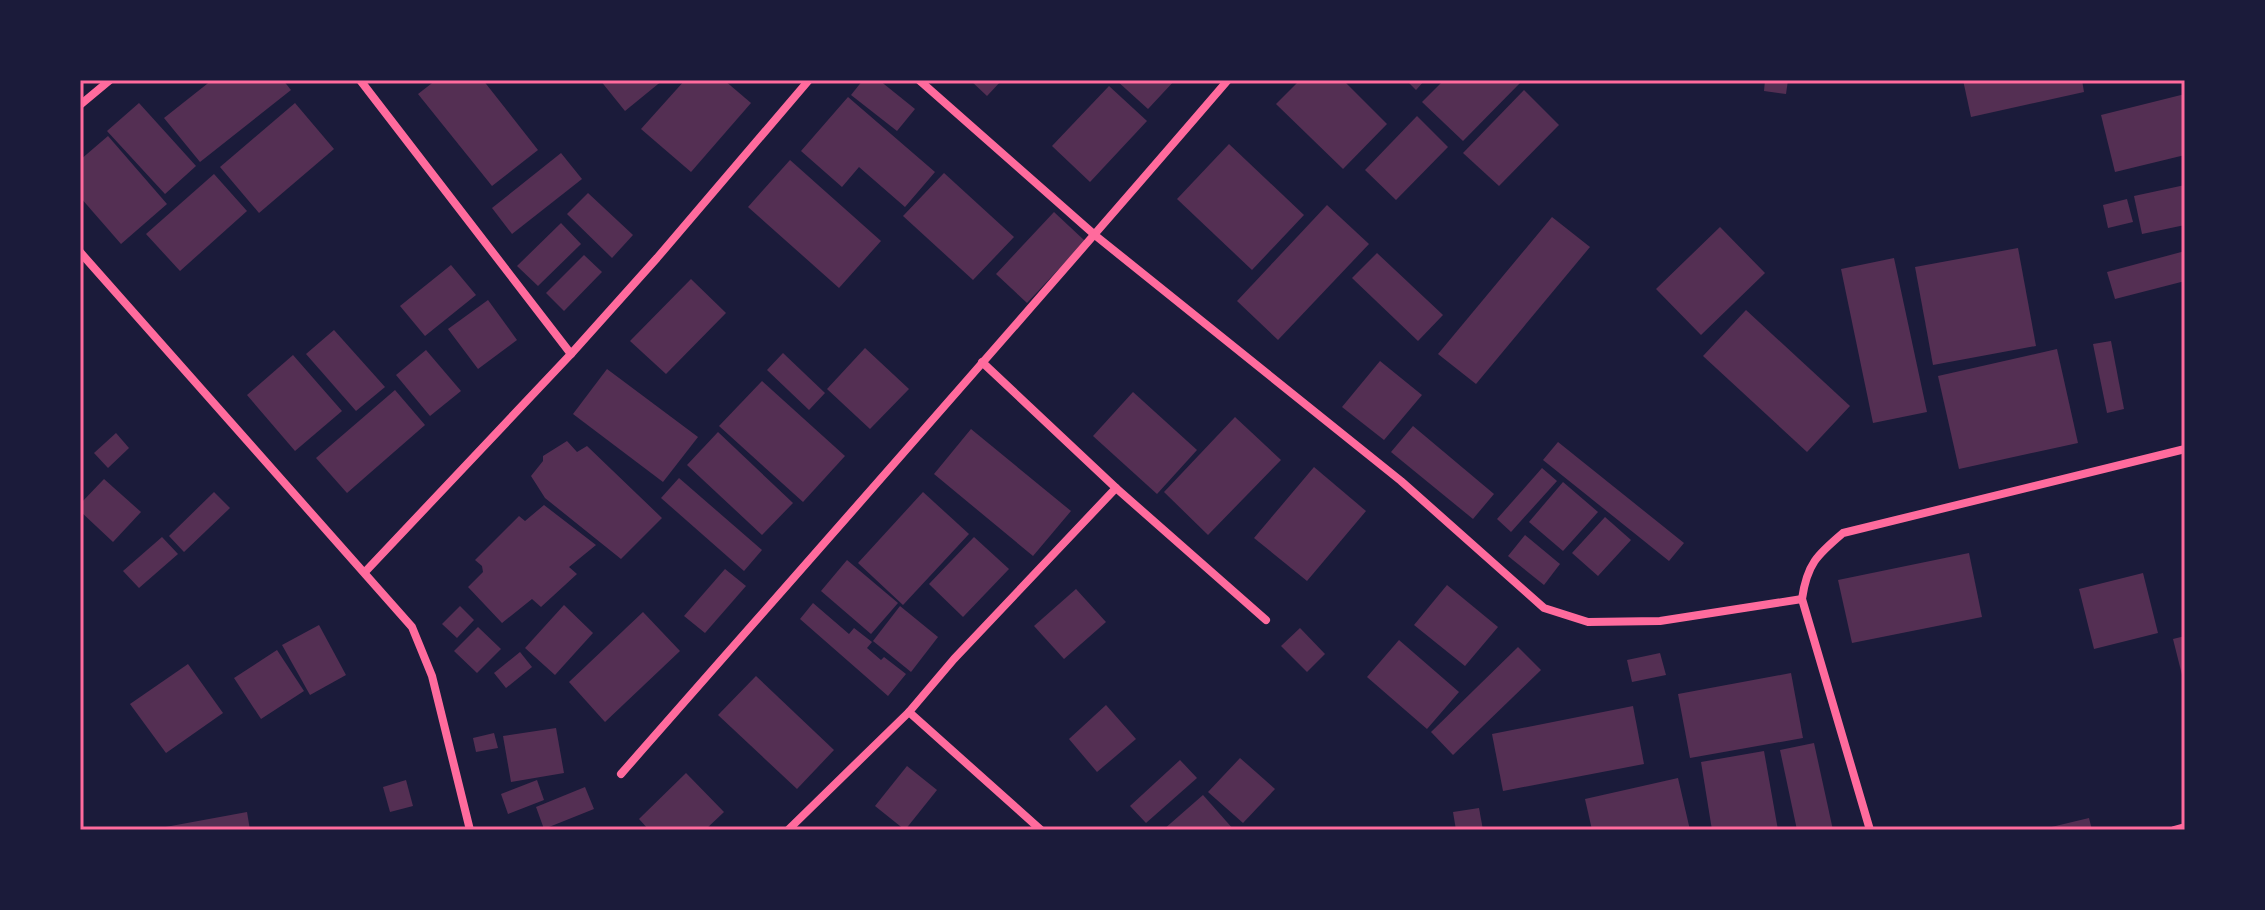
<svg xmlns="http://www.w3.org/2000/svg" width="2265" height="910" font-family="Poppins,sans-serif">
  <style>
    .building { fill: #542f53 }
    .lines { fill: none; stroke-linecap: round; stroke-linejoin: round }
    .minor { stroke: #ff6b9d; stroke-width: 8 }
    .neatline { fill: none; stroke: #ff6b9d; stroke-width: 3 }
  </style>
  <rect width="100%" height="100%" fill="#1b1b3a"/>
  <g class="building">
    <path d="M212,80h71l8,10 -91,72 -36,-44z"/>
    <path d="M436,80h47l55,70 -46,36 -74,-92z"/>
    <path d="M600,80h63l-38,31z"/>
    <path d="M685,80h39l27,23 -60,69 -50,-43z"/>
    <path d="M863,80h16l36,29 -18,22 -46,-36z"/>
    <path d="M970,80h32l-15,16z"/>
    <path d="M1116,80h59l-27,29z"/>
    <path d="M1300,80h43l44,44 -44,45 -67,-65z"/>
    <path d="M1406,80h19l-9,10z"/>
    <path d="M1444,80h75l2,2 -58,59 -41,-39z"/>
    <path d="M1765,80h23l-2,14 -22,-3z"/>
    <path d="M1963,80h119l2,12 -113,25z"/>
    <path d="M1109,86l38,35 -57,61 -38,-36z"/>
    <path d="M1524,90l35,35 -60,61 -36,-33z"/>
    <path d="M2185,94v61l-70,17 -14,-57z"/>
    <path d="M848,97l87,75 -30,35 -46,-40 -17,20 -41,-36z"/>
    <path d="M139,103l57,63 -31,28 -58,-63z"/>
    <path d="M295,103l39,46 -75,64 -39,-46z"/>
    <path d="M1417,116l31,31 -52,53 -31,-30z"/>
    <path d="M108,136l59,68 -46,40 -41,-47v-37z"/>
    <path d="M1229,144l75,71 -52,55 -75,-71z"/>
    <path d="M561,153l21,26 -70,55 -20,-26z"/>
    <path d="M790,160l91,81 -42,47 -91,-81z"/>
    <path d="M944,173l70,64 -41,43 -70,-64z"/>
    <path d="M214,174l33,37 -67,60 -34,-37z"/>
    <path d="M2185,185v40l-43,9 -8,-38z"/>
    <path d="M588,193l45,42 -21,23 -45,-44z"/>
    <path d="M2127,199l6,23 -25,6 -5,-23z"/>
    <path d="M1327,205l42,39 -91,96 -41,-39z"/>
    <path d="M1054,212l31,29 -58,62 -31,-29z"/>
    <path d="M1552,217l38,30 -114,137 -38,-30z"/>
    <path d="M561,223l20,21 -43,42 -21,-20z"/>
    <path d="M1720,227l45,46 -64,62 -45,-46z"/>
    <path d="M2018,248l18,98 -103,19 -18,-98z"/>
    <path d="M2185,251v30l-70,18 -8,-27z"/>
    <path d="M1377,253l66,62 -25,26 -66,-63z"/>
    <path d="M584,255l18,17 -38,39 -18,-18z"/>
    <path d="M1894,258l33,154 -54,11 -32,-154z"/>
    <path d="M451,265l25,30 -51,41 -25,-30z"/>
    <path d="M691,279l35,34 -60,61 -36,-33z"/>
    <path d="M488,300l29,40 -39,29 -30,-40z"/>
    <path d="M1746,310l104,96 -43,46 -104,-96z"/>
    <path d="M334,330l51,57 -29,24 -50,-57z"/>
    <path d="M2111,341l13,68 -17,4 -14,-69z"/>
    <path d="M865,348l44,41 -39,40 -43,-40z"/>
    <path d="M2057,349l21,94 -119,26 -21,-93z"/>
    <path d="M426,350l35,41 -31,25 -34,-41z"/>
    <path d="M783,353l42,40 -16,17 -42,-40z"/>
    <path d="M293,355l49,56 -47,40 -48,-56z"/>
    <path d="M1380,361l42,34 -38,45 -42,-33z"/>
    <path d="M607,369l91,68 -35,45 -90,-68z"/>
    <path d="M762,381l83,75 -42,46 -84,-76z"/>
    <path d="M395,390l30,35 -78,68 -31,-35z"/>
    <path d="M1133,392l64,58 -40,44 -64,-58z"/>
    <path d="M1235,417l46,43 -73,75 -44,-43z"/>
    <path d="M1413,426l81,68 -21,25 -82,-67z"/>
    <path d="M971,429l100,82 -38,45 -99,-82z"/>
    <path d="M718,432l75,71 -31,32 -75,-70z"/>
    <path d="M116,433l13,15 -21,20 -14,-15z"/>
    <path d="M567,441l10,11 10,-6 75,72 -41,41 -76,-61 -14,-22 12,-15v-5z"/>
    <path d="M1558,442l126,101 -15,18 -126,-101z"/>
    <path d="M1314,467l52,44 -59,70 -53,-43z"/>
    <path d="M1542,468l15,13 -46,51 -14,-13z"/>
    <path d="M679,478l83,72 -18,21 -83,-73z"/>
    <path d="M104,479l37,33 -28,30 -33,-31v-7z"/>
    <path d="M1563,482l35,30 -35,39 -34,-29z"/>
    <path d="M214,492l16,16 -46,44 -15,-16z"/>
    <path d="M923,492l46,42 -66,71 -45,-42z"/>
    <path d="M544,505l52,40 -27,22 8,7 -36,33 -9,-8 -30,24 -34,-36 15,-15 -1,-6 -7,-6 44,-44 6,5z"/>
    <path d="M1605,517l26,23 -33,36 -26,-23z"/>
    <path d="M1525,535l35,29 -16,21 -36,-29z"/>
    <path d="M162,537l16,17 -39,34 -16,-17z"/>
    <path d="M974,537l35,32 -46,48 -34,-33z"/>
    <path d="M1969,553l13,64 -130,26 -14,-63z"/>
    <path d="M847,560l51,43 -27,31 -50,-43z"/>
    <path d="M725,569l21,17 -41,47 -21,-17z"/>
    <path d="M2143,573l15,60 -64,16 -15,-60z"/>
    <path d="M1447,585l51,42 -33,39 -51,-41z"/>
    <path d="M1076,589l30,33 -42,37 -30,-33z"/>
    <path d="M813,603l36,31 5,-6 18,14 -5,6 14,12 3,-3 22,17 -18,22 -88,-77z"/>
    <path d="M564,605l29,28 -38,42 -30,-27z"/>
    <path d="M460,606l14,14 -17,18 -15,-14z"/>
    <path d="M900,606l38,31 -27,35 -38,-31z"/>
    <path d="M643,612l37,39 -75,71 -36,-40z"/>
    <path d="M319,625l27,50 -36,20 -28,-50z"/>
    <path d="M478,627l23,22 -24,24 -23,-22z"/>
    <path d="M1300,628l25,26 -18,18 -26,-26z"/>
    <path d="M2185,636v47h-1l-11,-44z"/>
    <path d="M1399,640l60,52 -32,37 -60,-52z"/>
    <path d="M1518,647l23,23 -88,85 -22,-23z"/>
    <path d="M277,650l27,41 -43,28 -27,-41z"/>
    <path d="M520,652l12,15 -26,21 -12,-15z"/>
    <path d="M1660,653l6,22 -34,7 -5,-22z"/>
    <path d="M188,664l35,49 -57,40 -36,-49z"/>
    <path d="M1791,673l12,65 -113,20 -12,-64z"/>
    <path d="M756,676l78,74 -37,39 -79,-74z"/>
    <path d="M1106,705l30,34 -39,33 -28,-33z"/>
    <path d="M1633,706l11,58 -141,27 -11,-57z"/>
    <path d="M556,728l8,45 -53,9 -8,-46z"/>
    <path d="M494,733l4,15 -22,4 -3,-14z"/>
    <path d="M1814,743l19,87h-36l-17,-80z"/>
    <path d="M1764,751l14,79h-66l-11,-68z"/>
    <path d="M1240,758l35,31 -32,34 -35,-31z"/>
    <path d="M1180,760l17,18 -51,45 -16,-17z"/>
    <path d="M907,766l30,24 -32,40 -30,-24z"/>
    <path d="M686,773l38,39 -19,18h-56l-10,-11z"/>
    <path d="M1678,778l12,52h-98l-7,-31z"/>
    <path d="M406,780l7,26 -23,6 -7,-25z"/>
    <path d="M537,780l7,20 -36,14 -7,-20z"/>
    <path d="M585,787l9,22 -50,20 -8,-22z"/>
    <path d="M1203,795l31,35h-71z"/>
    <path d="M1479,808l4,22h-27l-3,-18z"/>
    <path d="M247,812l3,18h-90v-2z"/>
    <path d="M2089,818l3,12h-49v-1z"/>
  </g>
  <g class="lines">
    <g class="minor">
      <path d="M360,80l211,274"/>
      <path d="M919,80l177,156 305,245 143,127 44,14 72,-1 142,-22"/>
      <path d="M80,105l30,-25"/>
      <path d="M80,252l332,375 20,49 38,154"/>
      <path d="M982,362l134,126 150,132"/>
      <path d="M365,572l206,-218 86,-96 152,-178"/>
      <path d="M909,712l132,118"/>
      <path d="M621,774c203,-231 407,-461 607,-694"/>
      <path d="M788,830l121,-118 45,-53 162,-171"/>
      <path d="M1870,830l-68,-231c5,-35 15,-44 41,-66l342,-84"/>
      <path d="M2174,830l11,-3"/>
    </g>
  </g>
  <rect width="2265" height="910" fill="none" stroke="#1b1b3a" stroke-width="164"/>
  <rect x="82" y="82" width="2101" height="746" class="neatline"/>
</svg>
